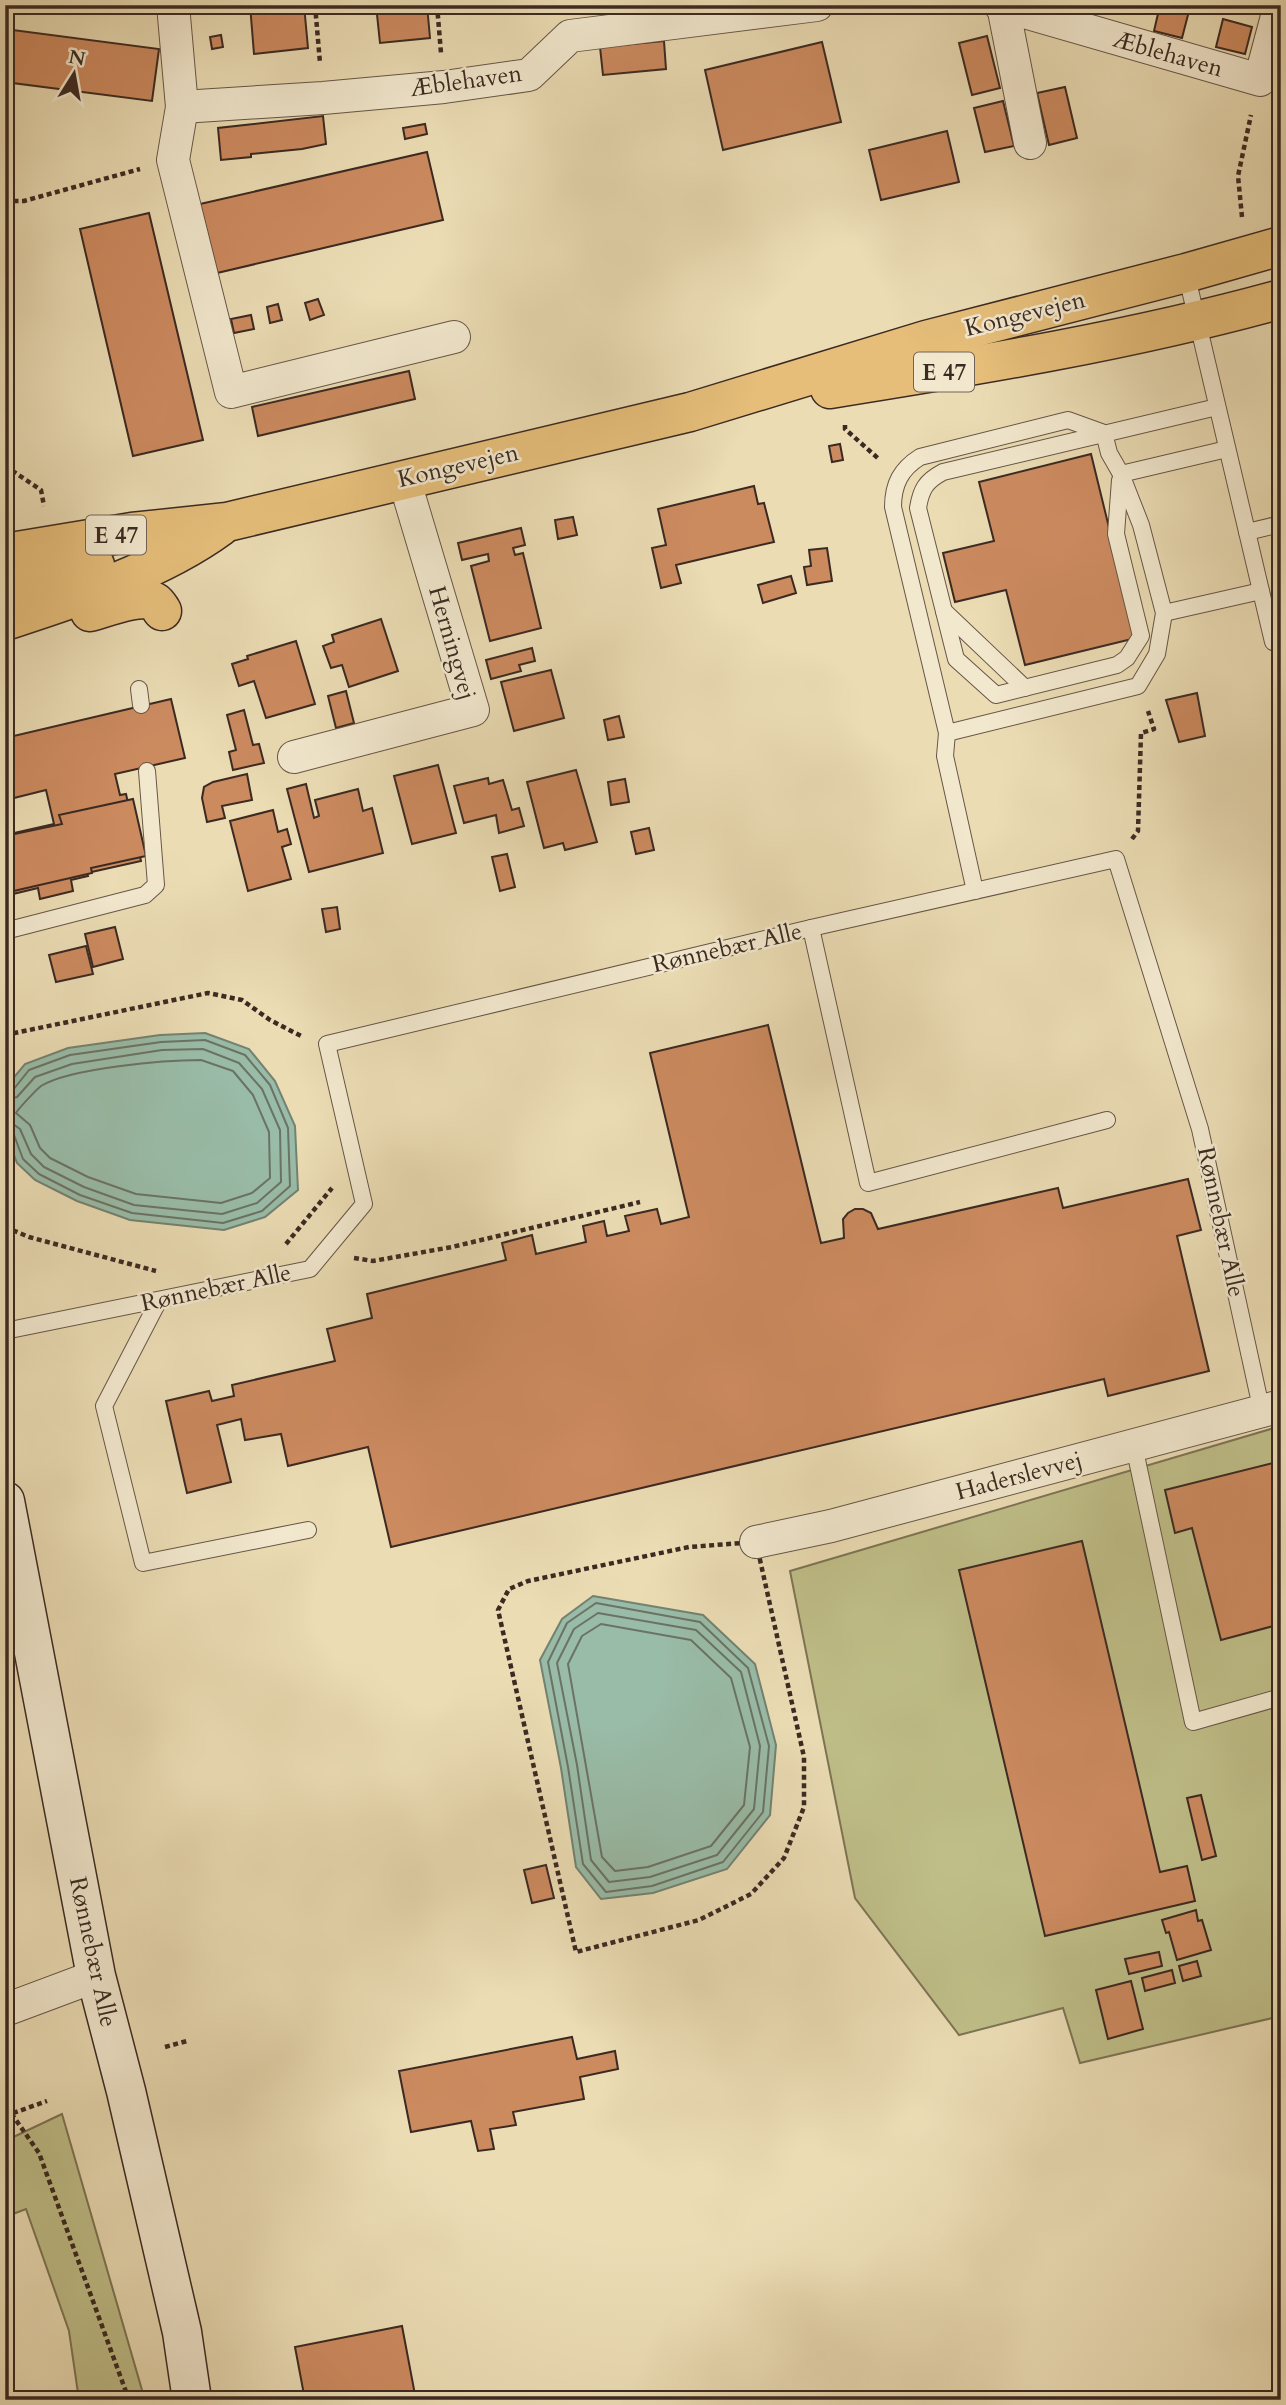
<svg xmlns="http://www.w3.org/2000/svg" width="1286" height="2405" font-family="Cardo,serif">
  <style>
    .green { fill: #bfbe88; stroke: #7d7455; stroke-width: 2 }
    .water { fill: #99bca8; stroke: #738272; stroke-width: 2 }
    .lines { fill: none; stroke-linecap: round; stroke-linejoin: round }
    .shore { stroke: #6a7365; stroke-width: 2 }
    .building { fill: #cc8a5f; stroke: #3b2a22; stroke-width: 2 }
    .lane-casing { stroke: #675646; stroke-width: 18 }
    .street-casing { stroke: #675646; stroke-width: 34 }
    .secondary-casing { stroke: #3b2a22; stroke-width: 41 }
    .primary-casing { stroke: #3b2a22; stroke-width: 41 }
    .path { stroke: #3b2a22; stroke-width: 4.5; stroke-dasharray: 5 3.5; stroke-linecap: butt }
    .lane { stroke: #f2e8ce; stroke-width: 16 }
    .street { stroke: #f2e8ce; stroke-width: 32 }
    .secondary { stroke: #f2e8ce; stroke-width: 38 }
    .primary { stroke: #e6be7a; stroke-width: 38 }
    .labels { text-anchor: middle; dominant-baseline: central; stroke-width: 5; stroke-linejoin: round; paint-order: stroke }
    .shield { fill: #f2e8ce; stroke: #726356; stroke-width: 2 }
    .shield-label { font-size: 23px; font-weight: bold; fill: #3b2a22 }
    .street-label { font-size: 24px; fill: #3b2a22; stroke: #f2e8ce }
  </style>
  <rect width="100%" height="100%" fill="#ebdcb4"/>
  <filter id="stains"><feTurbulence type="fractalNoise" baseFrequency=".00286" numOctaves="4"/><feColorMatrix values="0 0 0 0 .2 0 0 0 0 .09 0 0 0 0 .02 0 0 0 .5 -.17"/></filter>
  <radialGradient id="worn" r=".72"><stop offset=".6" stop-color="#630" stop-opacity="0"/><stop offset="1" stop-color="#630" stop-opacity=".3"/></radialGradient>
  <g class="green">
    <path d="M1281,1426v590l-201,47 -17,-55 -104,27 -104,-137 -65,-327z"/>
    <path d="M5,1860l6,86 -6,2z"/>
    <path d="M62,2114l82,283v3h-65l-10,-69 -43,-122 -21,8v-76z"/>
  </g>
  <g class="water">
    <path d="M205,1033l44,16 26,32 20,45 3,64 -33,27 -41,13 -94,-10 -53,-19 -42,-21 -18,-17 -12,-32v-43l20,-24 43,-16 92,-13z"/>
    <path d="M593,1596l110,19 52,49 21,81 -6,70 -43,54 -74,24 -52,6 -25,-32 -15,-99 -21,-108 22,-41z"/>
  </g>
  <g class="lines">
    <g class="shore">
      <path d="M201,1060l32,11 20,24 16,37 1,46 -18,15 -31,10 -85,-9 -48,-17 -38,-19 -10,-10 -10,-23 -14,-12c2,-4 21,-24 25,-27 29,-18 125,-26 160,-26z"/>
      <path d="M5,1092l8,-2 16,-20 41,-15 91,-13 44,-2 40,15 25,30 18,43 2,58 -28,25 -39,12 -91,-10 -52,-18 -41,-21 -16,-15 -9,-24 -9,-3"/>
      <path d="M5,1100l12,-3 18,-20 37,-13 90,-14 41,-1 36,14 23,26 18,41 1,52 -24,21 -35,11 -88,-9 -50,-18 -40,-20 -13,-13 -11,-25 -7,-5 -8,-1"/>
      <path d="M596,1603l104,19 48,46 21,78 -6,66 -40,50 -71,24 -46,6 -23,-28 -15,-97 -20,-105 19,-39z"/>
      <path d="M598,1613l98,17 45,42 19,74 -6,63 -37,46 -67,22 -41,5 -18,-22 -14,-95 -20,-102 17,-34z"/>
      <path d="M601,1624l90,16 40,38 19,69 -6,58 -33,41 -63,21 -33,4 -13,-14 -34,-193 14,-28z"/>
    </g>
  </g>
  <g class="building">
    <path d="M250,5h54l4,43 -54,6z"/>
    <path d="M376,5h51l3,33 -50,5z"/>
    <path d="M1160,5l29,6 -7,27 -28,-7z"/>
    <path d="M1223,19l29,8 -7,27 -29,-7z"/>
    <path d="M5,29l154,20 -7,52 -147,-19z"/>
    <path d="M221,35l2,12 -11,2 -2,-12z"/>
    <path d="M987,36l13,52 -28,7 -13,-52z"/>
    <path d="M664,41l2,28 -63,6 -3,-28z"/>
    <path d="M822,42l19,80 -118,28 -18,-80z"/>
    <path d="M1065,87l12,51 -28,7 -12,-52z"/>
    <path d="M1003,101l11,45 -29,6 -11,-44z"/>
    <path d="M323,116l3,28 -24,5 -51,5v3l-30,3 -3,-32z"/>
    <path d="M425,124l2,10 -22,5 -2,-11z"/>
    <path d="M947,131l12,51 -78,18 -12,-50z"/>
    <path d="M427,152l16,68 -226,53 -17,-69z"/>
    <path d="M149,213l54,227 -70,16 -53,-227z"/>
    <path d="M318,299l6,16 -14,5 -5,-17z"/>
    <path d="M278,304l4,16 -12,3 -3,-16z"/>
    <path d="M251,315l3,14 -20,4 -3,-14z"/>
    <path d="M409,371l6,28 -157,37 -6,-29z"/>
    <path d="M840,444l3,16 -11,2 -3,-16z"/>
    <path d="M1091,454l45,184 -111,27 -19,-75 -51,12 -12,-49 51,-12 -15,-59z"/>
    <path d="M754,486l4,18 6,-1 10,39 -98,23 5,18 -20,5 -9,-40 14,-3 -8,-36z"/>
    <path d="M573,517l4,18 -19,4 -3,-19z"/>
    <path d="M521,528l4,17 -12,3 2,7 8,-2 18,75 -51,13 -19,-75 18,-5 -1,-7 -26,6 -4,-17z"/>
    <path d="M827,548l5,33 -25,4 -3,-18 7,-1 -2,-16z"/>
    <path d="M791,576l5,17 -33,10 -5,-18z"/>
    <path d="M381,619l17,52 -49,16 -7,-22 -11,3 -8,-22 11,-4 -2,-7z"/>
    <path d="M296,641l19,63 -49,14 -12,-37 -15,5 -7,-22 16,-5 -1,-3z"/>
    <path d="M532,648l3,13 -16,4 2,6 -30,8 -5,-19z"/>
    <path d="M551,670l13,48 -50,13 -13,-49z"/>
    <path d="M346,691l8,32 -18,5 -8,-32z"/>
    <path d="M1197,693l8,43 -26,6 -13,-42z"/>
    <path d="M171,699l14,59 -70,16 5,21 6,-1 15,67 -54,12 1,3 -17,4 2,11 -33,8 -2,-11 -33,8v-61l49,-11 -8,-34 -36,9 -5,-22v-39z"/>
    <path d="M244,710l9,35 6,-1 5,19 -31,7 -4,-18 7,-2 -9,-35z"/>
    <path d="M619,716l5,21 -16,3 -4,-20z"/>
    <path d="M438,765l18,68 -44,11 -18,-68z"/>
    <path d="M576,770l21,72 -32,8 -2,-7 -19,5 -17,-66z"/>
    <path d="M247,774l5,26 -30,6 3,12 -18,4 -5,-24 2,-11 9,-5z"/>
    <path d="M488,778l1,6 14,-4 9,30 7,-2 5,18 -25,7 -3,-18 -32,8 -10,-37z"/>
    <path d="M625,779l4,23 -18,3 -3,-23z"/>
    <path d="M306,784l8,34 5,-2 -4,-16 43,-11 5,22 9,-3 11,45 -74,19 -22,-83z"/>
    <path d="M133,799l13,57 -55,12 1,5 -87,20v-57l57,-12 -3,-9z"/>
    <path d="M273,810l5,22 9,-3 4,15 -9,3 9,32 -43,12 -18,-70z"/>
    <path d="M649,828l5,22 -18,4 -5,-22z"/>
    <path d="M507,854l8,33 -15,4 -8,-34z"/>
    <path d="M337,907l3,22 -14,3 -4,-23z"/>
    <path d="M115,927l8,32 -30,8 -8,-33z"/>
    <path d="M86,946l7,28 -37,8 -7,-27z"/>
    <path d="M768,1025l53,218 23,-5 -1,-19 5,-6 7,-4h8l8,4 7,16 180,-41 5,20 125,-29 13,51 -24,6 32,135 -101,25 -4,-17 -713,168 -23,-100 -80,19 -7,-32 -36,6 -4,-21 -24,6 14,57 -44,11 -21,-92 43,-10 3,10 22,-5 -2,-11 103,-24 -8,-32 45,-11 -5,-24 139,-34 -4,-17 30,-8 4,19 50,-12 -3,-16 21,-5 3,15 22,-5 -4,-15 32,-7 4,15 28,-7 -39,-164z"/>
    <path d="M1281,1461v163l-60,16 -29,-112 -17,5 -10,-43z"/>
    <path d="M1082,1541l78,331 27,-6 8,35 -150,35 -86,-366z"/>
    <path d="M1201,1795l15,61 -14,4 -15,-62z"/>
    <path d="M546,1865l8,33 -22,5 -8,-33z"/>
    <path d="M1196,1910l2,11 4,-1 9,30 -34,10 -8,-28 -3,1 -4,-13z"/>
    <path d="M1159,1952l3,14 -33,8 -4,-15z"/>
    <path d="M1197,1961l4,15 -18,5 -4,-15z"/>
    <path d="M1172,1970l3,13 -30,8 -3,-13z"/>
    <path d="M1131,1981l12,48 -35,10 -12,-49z"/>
    <path d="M572,2037l5,22 38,-8 3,18 -38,8 4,22 -71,13 3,13 -26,4 4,20 -16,2 -7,-30 -60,11 -12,-61z"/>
    <path d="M402,2326l14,74h-111l-10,-53z"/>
  </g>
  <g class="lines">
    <defs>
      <g id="lane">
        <path d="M1186,273l87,369"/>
        <path d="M1068,420l36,13 5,20 12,21 20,51 23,88 -7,41 -19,32 -191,47 -54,-226c0,-23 8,-38 27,-50z"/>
        <path d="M1121,474l106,-25"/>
        <path d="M1120,480l-4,54 25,102 -14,22 -10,7 -121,30 -40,-36 -38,-151c3,-19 8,-27 25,-36l274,-65"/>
        <path d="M1247,532l34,-8"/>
        <path d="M944,611l81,77"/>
        <path d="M1164,613l97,-22"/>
        <path d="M139,689l2,16"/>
        <path d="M947,733l-2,23 30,135"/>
        <path d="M811,928l57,255 239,-63"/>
        <path d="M5,931l140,-36 11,-10 -9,-114"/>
        <path d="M159,1300l-55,106 39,157 165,-33"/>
        <path d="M5,1331l305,-62 54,-65 -37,-160 484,-116 305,-69 84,270 62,283"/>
        <path d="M1134,1446l59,276 88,-25"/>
      </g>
      <g id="street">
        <path d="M173,5l9,102 -9,53 58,232 223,-55"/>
        <path d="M1000,5l260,75 20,-75"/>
        <path d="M1003,6l27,137"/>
        <path d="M182,107l141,-9 121,-11 85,-12 41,-39 247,-31"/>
        <path d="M294,757l179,-47 -69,-231"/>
        <path d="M756,1542l75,-16 450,-120"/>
        <path d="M5,2010l91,-34"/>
      </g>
      <path id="secondary" d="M5,1501l91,475 30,115 56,241 10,68"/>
      <g id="primary">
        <path d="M830,389c151,-24 303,-49 451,-90"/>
        <path d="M5,553l127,-21 95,-10 463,-110 236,-72 260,-67 95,-27"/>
        <path d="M5,590l90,-25"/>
        <path d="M90,612c15,-4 52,-19 65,-10 3,2 5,6 7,9"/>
        <path d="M5,621c71,-23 155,-50 215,-94"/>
      </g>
    </defs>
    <use href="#lane" class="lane-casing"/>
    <use href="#street" class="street-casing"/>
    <use href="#secondary" class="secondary-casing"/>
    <use href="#primary" class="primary-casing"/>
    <g class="path">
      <path d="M315,5l5,58"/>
      <path d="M437,5l4,48"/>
      <path d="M5,201h19l116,-32"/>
      <path d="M1242,217l-4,-41 13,-61"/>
      <path d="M845,425v4l35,31"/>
      <path d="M5,466l36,24 3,16"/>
      <path d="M1132,839l6,-8 3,-98 13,-4 -6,-18"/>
      <path d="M5,1035l203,-42 34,7 28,20 31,16"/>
      <path d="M5,1227l24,10 127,34"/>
      <path d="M286,1244l46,-56"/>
      <path d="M354,1258l19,3 79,-14 188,-45"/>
      <path d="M756,1542l48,215v50l-20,51 -33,36 -52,26 -123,32 -78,-342 11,-21 19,-8 161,-34z"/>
      <path d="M165,2047l22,-6"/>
      <path d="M5,2098l6,15 28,40 90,247"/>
      <path d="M5,2116l42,-15"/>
    </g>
    <use href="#lane" class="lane"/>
    <use href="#street" class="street"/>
    <use href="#secondary" class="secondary"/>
    <use href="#primary" class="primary"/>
  </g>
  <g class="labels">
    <g class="shield">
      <rect x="914" y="352.5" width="60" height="39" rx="5"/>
      <rect x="86" y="515.5" width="60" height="39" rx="5"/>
    </g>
    <g class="shield-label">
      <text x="944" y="372">E 47</text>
      <text x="116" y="535">E 47</text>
    </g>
    <g class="street-label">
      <text transform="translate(1168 54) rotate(16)">Æblehaven</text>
      <text transform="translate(466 81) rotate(-8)">Æblehaven</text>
      <text transform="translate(1025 314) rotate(-14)">Kongevejen</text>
      <text transform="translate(458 466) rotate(-13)">Kongevejen</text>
      <text transform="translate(452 643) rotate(74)">Herningvej</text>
      <text transform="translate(727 948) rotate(-13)">Rønnebær Alle</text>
      <text transform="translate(1221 1222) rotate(78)">Rønnebær Alle</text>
      <text transform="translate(216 1288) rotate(-12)">Rønnebær Alle</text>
      <text transform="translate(1019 1476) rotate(-15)">Haderslevvej</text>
      <text transform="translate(93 1952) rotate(78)">Rønnebær Alle</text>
    </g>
  </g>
  <rect width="1286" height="2405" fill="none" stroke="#ebdcb4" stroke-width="28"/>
  <rect x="7" y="7" width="1272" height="2391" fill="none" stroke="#3b2a22" stroke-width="3.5"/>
  <rect x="14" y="14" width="1258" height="2377" fill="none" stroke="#3b2a22" stroke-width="2"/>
  <g transform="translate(74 74) rotate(11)" stroke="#f2e8ce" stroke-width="5" paint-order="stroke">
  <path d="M0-5L12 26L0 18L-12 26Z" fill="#3b2a22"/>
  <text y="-10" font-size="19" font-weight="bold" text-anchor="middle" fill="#3b2a22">N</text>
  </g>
  <rect width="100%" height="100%" filter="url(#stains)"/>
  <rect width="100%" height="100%" fill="url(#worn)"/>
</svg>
